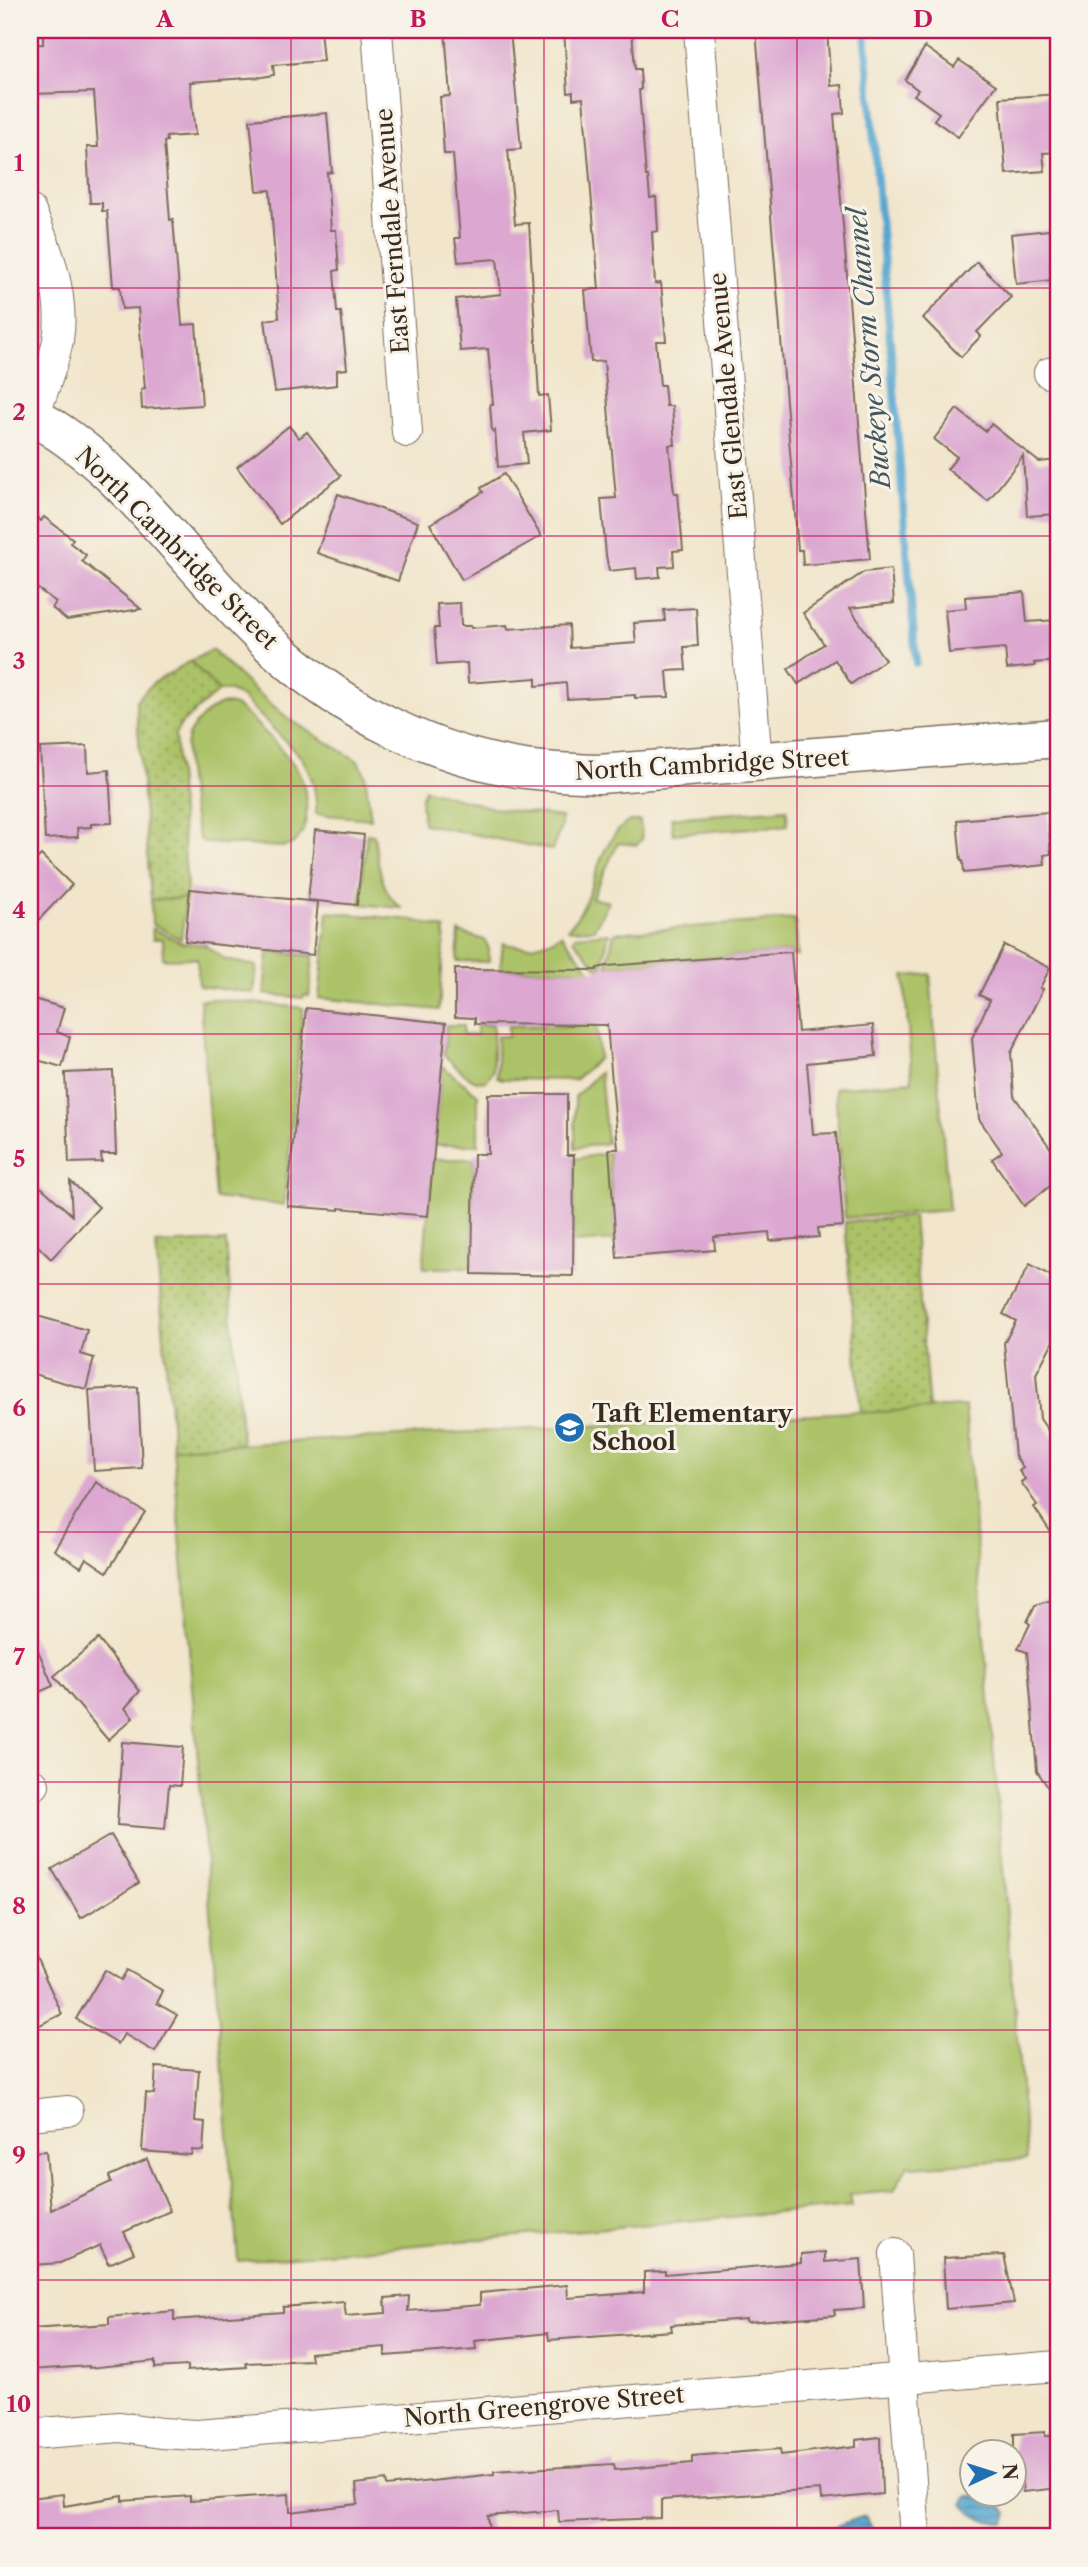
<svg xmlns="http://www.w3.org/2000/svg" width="1088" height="2567" font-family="'Libre Caslon Text',serif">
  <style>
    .green { fill: #acc267; stroke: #747642; stroke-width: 2 }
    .park { fill: url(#park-dots); stroke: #747642; stroke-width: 2 }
    .water { fill: url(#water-rules); stroke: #486877; stroke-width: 2 }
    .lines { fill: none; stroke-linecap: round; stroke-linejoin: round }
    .stream { stroke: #55a6d0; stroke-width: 8 }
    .building { fill: #dca7d1 }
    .street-casing { stroke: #7b6b5b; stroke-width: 32 }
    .secondary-casing { stroke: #7b6b5b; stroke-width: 41 }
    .street { stroke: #fff; stroke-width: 30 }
    .secondary { stroke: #fff; stroke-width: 38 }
    .grid { fill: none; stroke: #c2185b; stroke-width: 2; stroke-opacity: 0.55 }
    .labels { text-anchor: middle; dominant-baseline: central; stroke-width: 6; stroke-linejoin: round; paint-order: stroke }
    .street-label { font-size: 24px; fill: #3b2a1e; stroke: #f7f3e8 }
    .poi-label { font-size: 24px; font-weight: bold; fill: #3b2a1e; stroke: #f7f3e8; text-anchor: start }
    .water-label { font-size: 26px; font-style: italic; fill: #44555c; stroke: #f7f3e8 }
    .neatline { fill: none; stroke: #c2185b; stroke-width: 2.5 }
    .grid-label { font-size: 23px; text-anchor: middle; font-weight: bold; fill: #c2185b }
  </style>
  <defs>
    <pattern id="park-dots" width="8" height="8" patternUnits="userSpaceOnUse" patternTransform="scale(1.75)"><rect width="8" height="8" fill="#acc267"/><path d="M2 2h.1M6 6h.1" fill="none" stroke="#8d9e54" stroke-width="1.8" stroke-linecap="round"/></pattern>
    <pattern id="water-rules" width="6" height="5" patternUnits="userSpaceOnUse" patternTransform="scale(1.75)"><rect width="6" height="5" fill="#55a6d0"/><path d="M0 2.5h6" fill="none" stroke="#4887a8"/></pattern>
  </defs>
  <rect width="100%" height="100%" fill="#f7f3e8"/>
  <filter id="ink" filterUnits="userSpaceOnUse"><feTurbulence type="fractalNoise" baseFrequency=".0143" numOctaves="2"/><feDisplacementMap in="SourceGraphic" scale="14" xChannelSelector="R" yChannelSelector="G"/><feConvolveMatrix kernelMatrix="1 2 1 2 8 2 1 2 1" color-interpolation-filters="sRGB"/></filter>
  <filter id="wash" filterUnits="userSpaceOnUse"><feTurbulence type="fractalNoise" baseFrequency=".00686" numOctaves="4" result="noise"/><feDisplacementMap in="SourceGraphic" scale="28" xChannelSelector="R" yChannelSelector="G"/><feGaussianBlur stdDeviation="1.57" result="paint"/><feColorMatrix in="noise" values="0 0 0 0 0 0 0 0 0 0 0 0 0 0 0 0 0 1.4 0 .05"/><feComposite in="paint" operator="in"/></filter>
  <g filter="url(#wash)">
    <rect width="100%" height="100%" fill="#f1e5cb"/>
    <g class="green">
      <path d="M212,650l40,38 37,31 69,42 7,13 6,45 -55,-5c1,-21 -3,-40 -16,-58l-58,-59 -12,-6h-11l-29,-30z"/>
      <path d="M221,704c6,0 11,0 16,3 14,9 53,50 61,64 11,20 16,72 -15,76l-77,-4 -7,-4c-6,-22 -16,-78 -12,-99 3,-14 22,-31 34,-36z"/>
      <path d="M425,789l68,19 68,9v10l-9,23 -129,-26 -2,-25z"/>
      <path d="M787,809l1,16 -115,9 -2,-16z"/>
      <path d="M629,821h11l2,18 -5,6 -19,-2 -26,55 17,4 -15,27 -24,1 -2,-2c30,-29 24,-82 61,-107z"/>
      <path d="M367,834l7,1c4,26 5,55 27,73l-41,-4z"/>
      <path d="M186,898l-5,41 -29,-15 -1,-24z"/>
      <path d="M328,912l85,8 32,9 -6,81 -120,-12z"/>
      <path d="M795,919l3,37h-6l-1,-4 -184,14 7,-33z"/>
      <path d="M152,928l30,15 23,2 21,15 31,6 -3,27 -55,-7 -2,-28 -34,1v-20h-10z"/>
      <path d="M459,932l26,8 4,9v13l-32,-1z"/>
      <path d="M609,933l-7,34h-5l-24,-28 2,-3z"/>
      <path d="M561,934l32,40 -18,-4 -75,-1 3,-26c22,6 39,4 58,-9z"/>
      <path d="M271,952l42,4 -4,40 -5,-1 -1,3 -39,-4 4,-41z"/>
      <path d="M930,974l19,236 -104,8 -10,-130 77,-7 -8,-105z"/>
      <path d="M215,999l88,9 -19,197 -69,-7 -15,-198z"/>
      <path d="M593,1023l4,4 2,31 -24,22 -73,-1 -5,-2v-41h11v-10h69v-2z"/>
      <path d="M447,1025h16v10h14v-10h16v46l-7,10c-15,4 -31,-16 -42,-26z"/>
      <path d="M442,1066l36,29v50h-44z"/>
      <path d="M600,1072l7,71 -32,5v-51z"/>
      <path d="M609,1153l7,87 -43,3 1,-84z"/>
      <path d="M433,1159h41l-2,109h-49z"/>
      <path d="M965,1406l62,753 -115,8 -4,-2 -14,26 -44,4 2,11 -614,55 -65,-813z"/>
    </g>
    <g class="park">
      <path d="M190,661l29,30 -38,33 -6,11 12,152 -1,11 -35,2 -15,-199 16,-17z"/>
      <path d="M913,1216l16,193 -68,4 -16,-191z"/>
      <path d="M226,1241l16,202 -69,5 -17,-204z"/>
    </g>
    <g class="water">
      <path d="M983,2495l18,10 7,9 -3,9c-18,-1 -31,-4 -42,-19l5,-8z"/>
      <path d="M865,2516l9,16 -2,5h-37l-3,-6 6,-6z"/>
    </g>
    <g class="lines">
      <path class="stream" d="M865,30l51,633"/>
    </g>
    <g id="blocks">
      <g class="building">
        <path d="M43,30h277l3,31 -50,4 1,10 -12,2 -72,5 5,53 -29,2 1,4 -3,1 6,78 3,-1 9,106 14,-1 6,81 -60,4 -1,-20 4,-1 -7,-80 -16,1 -2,-22h-7l-6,-76h-5v-8h-12l-3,-56h11l-4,-55 -62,2 -2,-49 13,-1z"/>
        <path d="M445,30h65l11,119 -13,1 7,74 14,-1 10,173 9,-1 3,35 -27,3 3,31 -29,3 -3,-37 -3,1 -2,-27h3l-5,-55 -28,2 -4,-52 45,-5 -4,-35 -39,3 -3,-24h5l-7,-84h-9l-4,-57 10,-1z"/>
        <path d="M564,30h68l3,39h5l1,20 -2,1 7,86h2l2,22 6,-1 2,34 -6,1 3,52 6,-1 5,58h-10l4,44h4l2,21h6l3,39h-6l5,48h4l5,57 -10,1 1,15 -15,1 1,10 -23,2 -1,-11 -27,3 -3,-16 -5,-56 15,-1 -12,-137 -13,1 -6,-72 14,-1 -11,-134 -5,-57 -10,1v-7l-5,1z"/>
        <path d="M756,30h71l4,56 11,-1 2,28 -10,1 36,445 -67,6 -1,-15h-4z"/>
        <path d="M925,47l29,20 5,-7 37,25 -38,52 -24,-17 5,-7 -25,-18 4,-5 -13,-10z"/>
        <path d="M1058,94v58l-15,1 2,18 -39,3 -6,-76z"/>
        <path d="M327,113l5,59 -5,1 4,57h5l3,40 -5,1 3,41h4l6,57 -10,1v15l-62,7 -10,-72 14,-2 -9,-128 -13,1 -7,-71z"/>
        <path d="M1058,229v40h-7l2,11 -37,4 -5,-50z"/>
        <path d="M977,262l34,35 -34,35 4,4 -20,21 -38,-39z"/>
        <path d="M957,409l28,22 6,-7 48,38 19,-2v54l-31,2 -4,-60 -35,45 -41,-32 10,-12 -23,-18z"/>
        <path d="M289,426l10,12 8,-6 34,44 -61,48 -43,-57z"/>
        <path d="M504,474l37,62 -79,44 -32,-56 53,-32 -2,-4z"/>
        <path d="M338,494l80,28 -20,59 -81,-28z"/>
        <path d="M30,512l11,9 3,-4 29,22 -3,4 16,12 -4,6 59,48 -74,11 -15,-12 4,-6 -26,-19z"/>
        <path d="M891,569l3,34 -44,5 35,52 -34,24 -16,-24 -37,24 -10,-15 36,-25 -21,-31 61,-41z"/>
        <path d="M1024,592l3,30 31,-2v41l-24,2 1,3 -28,3 -2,-21 -56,5 -4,-43 21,-2 -1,-11z"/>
        <path d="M460,603l1,23h10v2l36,-3 1,4 61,-4 1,23 66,-5 -2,-20 31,-2 -1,-11 32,-2 2,38 -14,1 2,23 -19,1 2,26 -34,1v-3l-68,4 -1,-16 -30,3v-8l-68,5 -1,-20 -30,2 -3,-37h5l-2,-24z"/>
        <path d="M87,746l1,26 21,-2 3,53 -21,1v3l-14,1 1,9 -33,2 -5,-91z"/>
        <path d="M1048,812l3,42 -7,1 1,10 -81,8 -1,-12h-2l-4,-41z"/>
        <path d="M315,830l49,5 -7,70 -49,-5z"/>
        <path d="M41,855l31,30 -42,44v-63z"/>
        <path d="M190,889l128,13 -5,53 -128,-14z"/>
        <path d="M1004,945l46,23 -10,20 3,1 -32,64 3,43 44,63v21l-34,26 -32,-47 10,-7 -23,-33 -7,-81 18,-38 -11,-5z"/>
        <path d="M791,952l7,80 75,-7 3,31 -69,7 6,71 23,-1 7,93 -25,2 1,9 -49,4 -1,-9 -55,5 1,13 -98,8 -8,-109h9l-11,-124 -132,-1v-6l-20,-1v-48l142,1v-2l10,-2z"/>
        <path d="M30,998l34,10 -7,24 13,5 -8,30 -32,-9z"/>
        <path d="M306,1008l140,15 -18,193 -89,-8v2l-52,-4z"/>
        <path d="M113,1071l3,83h-15l1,8 -33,1 -4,-90z"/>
        <path d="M488,1094h79v61h7l-1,121 -101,-2 2,-120h14z"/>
        <path d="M70,1181l29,26 -48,52 -21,-21v-38l11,-13 31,28z"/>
        <path d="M1030,1264l28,16v52l-22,42 4,45 18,26v98l-24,-36 3,-2 -16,-23 4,-3 -6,-8 4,-3 -8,-12 -11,-113 12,-22 -13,-7z"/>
        <path d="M30,1314l57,16 -6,24 13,4 -8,31 -56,-16z"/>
        <path d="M138,1387l4,81 -48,3 -5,-81z"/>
        <path d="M96,1482l49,30 -38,60 -21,-14 -5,9 -27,-17z"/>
        <path d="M1058,1598v204l-21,-31 -10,-119 -9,-3 12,-25 -3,-2 8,-17z"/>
        <path d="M30,1631l23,55 -23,10z"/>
        <path d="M98,1639l42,52 -15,17 8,10 -25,22 -54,-64z"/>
        <path d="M122,1742l61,5 -3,39 -11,-1 -4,44 -48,-4z"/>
        <path d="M111,1835l28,48 -58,35 -29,-49z"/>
        <path d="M30,1944l32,70 -32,16z"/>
        <path d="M105,1970l16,10 6,-10 36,21 -6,12 20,12 -22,37 -31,-18 -6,10 -42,-25z"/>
        <path d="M156,2067l43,3 -4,51 10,1 -2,29 -11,-1 -1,5 -49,-4 4,-58 8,1z"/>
        <path d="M46,2151l5,59 60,-28 -2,-6 38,-17 23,52 -46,21 10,21 -25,11 -9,-19 -40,18 -28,2 -2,-113z"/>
        <path d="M825,2252v10l36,-3 3,49 -30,2 1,5 -89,7v-3l-75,6 1,6 -123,9 -1,-7 -73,8 1,8 -91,7v-9l-75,6 1,7 -65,3 1,4 -60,4v-5l-32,2v-7l-66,7v-2l-59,4v-41l79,-5v-7l65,-6v9l109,-8v-5l61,-5 2,14 40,-3 -1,-15 24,-2 -1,15 72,-6v-12l87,-8 1,13 76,-6v-20l21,-1v3l136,-11v-9z"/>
        <path d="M1004,2255l10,48 -68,6 -3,-51z"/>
        <path d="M1045,2432v4h13v52l-35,4 -2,-15 -7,1v-44z"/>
        <path d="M880,2437l2,57 -61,6 -1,-10 -159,10v18l-102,4 -1,-12 -70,6 2,15 -59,2v4h-401v-39l33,-4 1,12 59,-10v5l67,-5v5l99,-7 1,18 68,-8 -2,-20 30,-4 1,6 107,-12v-3l120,-7 1,6 77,-7v-7l88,-7 1,6 75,-9v-6z"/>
      </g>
    </g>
  </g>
  <g filter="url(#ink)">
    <use href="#blocks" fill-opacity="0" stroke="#7b6b5b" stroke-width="2"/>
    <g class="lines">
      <defs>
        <g id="street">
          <path d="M377,30l30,402"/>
          <path d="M699,30l58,733"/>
          <path d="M30,210c18,39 35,86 28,130 -5,26 -16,52 -24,77"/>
          <path d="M1049,373l9,-1"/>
          <path d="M30,1785h4"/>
          <path d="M30,2115l38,-4"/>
          <path d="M895,2254l20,283"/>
          <path d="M30,2434l90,-7 41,6 36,2 861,-69"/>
        </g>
        <path id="secondary" d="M30,415c64,33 113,91 161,145 28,31 56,64 88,92 67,60 156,104 246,117 25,3 49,4 74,5l459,-36"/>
      </defs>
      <use href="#street" class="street-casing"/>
      <use href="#secondary" class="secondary-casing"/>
      <use href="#street" class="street"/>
      <use href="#secondary" class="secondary"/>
    </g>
  </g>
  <path class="grid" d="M291,30v2507M544,30v2507M797,30v2507M30,288h1028M30,536h1028M30,786h1028M30,1034h1028M30,1284h1028M30,1532h1028M30,1782h1028M30,2030h1028M30,2280h1028"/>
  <defs>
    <symbol id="school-disc" viewBox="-11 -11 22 22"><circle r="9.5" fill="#1f6fb2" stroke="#f7f3e8"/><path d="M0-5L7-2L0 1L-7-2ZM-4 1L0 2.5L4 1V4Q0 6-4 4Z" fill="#fff"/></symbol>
  </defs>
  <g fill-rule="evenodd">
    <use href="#school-disc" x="552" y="1410" width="35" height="35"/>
  </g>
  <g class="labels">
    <g class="street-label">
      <text transform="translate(392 231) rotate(-94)">East Ferndale Avenue</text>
      <text transform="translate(728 396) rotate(-95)">East Glendale Avenue</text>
      <text transform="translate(177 548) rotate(45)">North Cambridge Street</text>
      <text transform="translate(712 764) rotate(-3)">North Cambridge Street</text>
      <text transform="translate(544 2406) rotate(-5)">North Greengrove Street</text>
    </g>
    <g class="poi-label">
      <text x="592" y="1413">Taft Elementary<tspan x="592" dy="28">School</tspan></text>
    </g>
    <g class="water-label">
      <text transform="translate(869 348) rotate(-95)">Buckeye Storm Channel</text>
    </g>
  </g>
  <rect width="1088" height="2567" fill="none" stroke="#f7f3e8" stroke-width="77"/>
  <g transform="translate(993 2473) rotate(86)"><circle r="33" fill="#f7f3e8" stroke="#aca397" stroke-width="2"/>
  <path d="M0-5L12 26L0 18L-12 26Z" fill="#1f6fb2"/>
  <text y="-10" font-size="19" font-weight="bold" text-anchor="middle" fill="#3b2a1e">N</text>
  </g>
  <rect x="38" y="38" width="1012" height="2490" class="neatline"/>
  <g class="grid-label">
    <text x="165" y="27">A</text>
    <text x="418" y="27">B</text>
    <text x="670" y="27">C</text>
    <text x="923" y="27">D</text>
    <text x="19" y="171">1</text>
    <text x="19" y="420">2</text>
    <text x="19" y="669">3</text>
    <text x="19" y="918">4</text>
    <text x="19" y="1167">5</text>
    <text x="19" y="1416">6</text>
    <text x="19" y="1665">7</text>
    <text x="19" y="1914">8</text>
    <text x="19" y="2163">9</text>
    <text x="19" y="2412">10</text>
  </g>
</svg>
